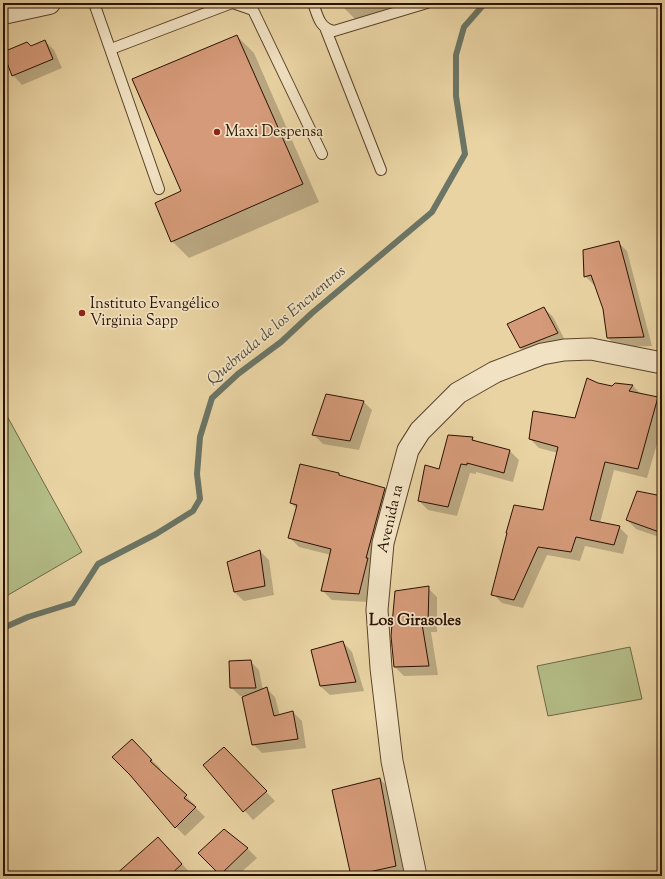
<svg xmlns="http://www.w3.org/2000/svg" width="665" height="879" font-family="'Sorts Mill Goudy',serif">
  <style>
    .green { fill: #b4bd87; stroke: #6f6744 }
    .shadow { fill: #0003 }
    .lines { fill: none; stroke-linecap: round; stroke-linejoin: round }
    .stream { stroke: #6b7565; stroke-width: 6 }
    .building { fill: #d59a79; stroke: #2a1100 }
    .service-casing { stroke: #5a4229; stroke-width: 12 }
    .minor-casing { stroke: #5a4229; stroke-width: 23 }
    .tertiary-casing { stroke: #5a4229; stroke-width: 24 }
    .service { stroke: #f1e2c3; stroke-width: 10 }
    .minor { stroke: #f1e2c3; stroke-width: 21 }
    .tertiary { stroke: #f1e2c3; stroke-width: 22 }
    .poi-dot { fill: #8f2418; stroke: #f1e2c3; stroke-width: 1.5 }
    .labels { text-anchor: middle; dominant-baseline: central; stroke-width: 3.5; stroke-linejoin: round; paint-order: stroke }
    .poi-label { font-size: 15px; fill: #2a1100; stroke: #f1e2c3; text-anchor: start }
    .street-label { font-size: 15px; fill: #2a1100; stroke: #f1e2c3 }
    .water-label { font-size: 16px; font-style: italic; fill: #504b3b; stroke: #f1e2c3 }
    .neighbourhood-label { font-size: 16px; font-weight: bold; fill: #2a1100; stroke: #f1e2c3 }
  </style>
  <rect width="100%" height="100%" fill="#e9d3a3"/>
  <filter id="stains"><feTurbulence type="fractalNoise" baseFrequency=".005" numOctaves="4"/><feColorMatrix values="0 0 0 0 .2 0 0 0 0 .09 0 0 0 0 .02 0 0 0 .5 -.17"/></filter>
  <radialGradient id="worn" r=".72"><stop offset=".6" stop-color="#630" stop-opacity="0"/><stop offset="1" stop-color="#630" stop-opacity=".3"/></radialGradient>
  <g class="green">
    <path d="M7,416l75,136 -79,46v-179z"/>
    <path d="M630,647l12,52 -94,17 -11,-50z"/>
  </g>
  <g class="shadow">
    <path d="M341,3h74l-59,17 -14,-14z"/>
    <path d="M237,36l17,17 65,149 -130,56 -17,-17 11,-50z"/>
    <path d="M45,41l9,9 8,18 -40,17 -9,-10 18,-28z"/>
    <path d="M618,242l9,9 25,95 -35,1 -9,-9 -4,-30 -8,-23h-2l-9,-9z"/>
    <path d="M544,308l9,9 13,25 -36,15 -9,-9 -12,-24z"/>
    <path d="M598,384l14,3 3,-3 18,2 9,9 20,3v40l-3,-1 -12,41 -33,-8 -14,53 19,4 9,9 -5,18 -38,-8 -5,15 -33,-6 -24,53 -21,-5 -9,-9 51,-83 14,-58 -19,-5 -9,-9 46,-19z"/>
    <path d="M363,401l9,9 -13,40 -36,-6 -9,-9z"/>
    <path d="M472,438l4,4 34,9 9,9 -6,22 -37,-10v2l-6,-1 -13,43 -29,-6 -9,-9 21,-31z"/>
    <path d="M339,474l2,2 44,13 9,9 -26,104 -36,-2 -9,-9 8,-36 -32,-8 -9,-9 7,-29 -6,-6z"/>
    <path d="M662,497v41l-26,-9 -9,-9z"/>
    <path d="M260,551l9,9 5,35 -30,6 -10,-9 -6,-29z"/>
    <path d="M428,588l9,9v35h-6l7,43 -34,1 -9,-9z"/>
    <path d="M343,642l9,10 12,39 -34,4 -10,-9z"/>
    <path d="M250,661l9,9 4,20 3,-2 9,9 5,19 13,-4 9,9 4,27 -44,5 -9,-9 -7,-48h-6l-9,-9z"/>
    <path d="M132,741l29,28 -2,2 36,34 -1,1 11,11 -20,19 -9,-9z"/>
    <path d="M224,748l51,53 -22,19 -49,-55z"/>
    <path d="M380,779l23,24 13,73h-64l-18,-85z"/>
    <path d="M224,831l24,18 9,9 -20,18h-15l-22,-23z"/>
    <path d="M167,847l24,27 -3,2h-62z"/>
  </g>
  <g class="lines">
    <path class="stream" d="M3,628l25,-11 45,-14 25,-39 58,-30 37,-23 7,-12 -3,-25 3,-37 12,-39 26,-24 43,-32 31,-29 120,-101 33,-58 -9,-58v-41l8,-28 21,-24"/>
  </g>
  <g class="building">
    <path d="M237,35l66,149 -132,58 -16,-39 26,-12 -49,-112z"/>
    <path d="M45,40l8,19 -41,17 -9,-24 24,-10 4,4z"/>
    <path d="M619,241l7,26 18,70 -37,1 -4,-29 -12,-34 -7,2 -1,-27z"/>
    <path d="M544,307l14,26 -38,15 -13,-24z"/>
    <path d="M587,378l11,5 14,3 3,-3 18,2 -4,6 29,6 -20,72 -33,-7 -15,58 30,6 -6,19 -38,-8 -5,15 -33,-5 -24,53 -23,-5 16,-62h-1l8,-28 29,5 15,-63 -29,-8 4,-28 42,7z"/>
    <path d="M326,394l38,7 -14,40 -38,-6z"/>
    <path d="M448,435l25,2 -1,3 38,10 -6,23 -37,-10v2l-6,-1 -13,43 -30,-6 7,-36 14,4z"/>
    <path d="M300,464l39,9v2l46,13 -19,70h2l-9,36 -38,-3 10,-42 -43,-11 9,-33 -7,-2z"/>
    <path d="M637,491l25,5v37l-36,-13z"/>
    <path d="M260,550l5,36 -31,6 -7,-30z"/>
    <path d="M429,586l-1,37 -6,1 7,42 -35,1 -3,-31 4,-45z"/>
    <path d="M343,641l13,41 -36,4 -9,-36z"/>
    <path d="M251,660l5,28h-26l-1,-27z"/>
    <path d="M267,687l7,29 19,-5 5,28 -46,6 -10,-48z"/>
    <path d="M132,739l20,21 -2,1 37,34 -3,3 12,9 -21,21 -45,-53 -18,-18z"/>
    <path d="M224,747l43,44 -24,21 -40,-47z"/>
    <path d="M380,778l16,88 -45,10 -19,-86z"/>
    <path d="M224,829l24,19 -28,27 -22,-22z"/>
    <path d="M158,837l24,27 -13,12h-55z"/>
  </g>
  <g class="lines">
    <defs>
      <g id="service">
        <path d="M94,3l65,186"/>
        <path d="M233,3l20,7 69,144"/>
        <path d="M313,3c5,13 6,25 21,28l93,-28"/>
        <path d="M326,30l55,140"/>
        <path d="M111,49l121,-46"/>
      </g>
      <path id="minor" d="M416,876l-24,-115 -11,-93 -4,-58 6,-67 25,-93 12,-19 38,-38 37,-21 47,-18 22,-4 27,-1 71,14"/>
      <path id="tertiary" d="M3,13l46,-10"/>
    </defs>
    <use href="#service" class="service-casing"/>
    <use href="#minor" class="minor-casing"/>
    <use href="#tertiary" class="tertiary-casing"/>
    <use href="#service" class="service"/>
    <use href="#minor" class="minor"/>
    <use href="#tertiary" class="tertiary"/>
  </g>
  <g class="poi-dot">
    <circle cx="217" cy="132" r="4"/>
    <circle cx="82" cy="313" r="4"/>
  </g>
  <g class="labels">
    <g class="poi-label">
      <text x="225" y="132">Maxi Despensa</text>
      <text x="90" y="304">Instituto Evangélico<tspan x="90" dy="17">Virginia Sapp</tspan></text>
    </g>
    <g class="street-label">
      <text transform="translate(391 519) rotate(-77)">Avenida 1a</text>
    </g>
    <g class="water-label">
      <text transform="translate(277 326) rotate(-40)">Quebrada de los Encuentros</text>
    </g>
    <g class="neighbourhood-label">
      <text x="415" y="621">Los Girasoles</text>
    </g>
  </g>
  <rect width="665" height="879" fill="none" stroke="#e9d3a3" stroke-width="16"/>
  <rect x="4" y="4" width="657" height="871" fill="none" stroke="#2a1100" stroke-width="2"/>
  <rect x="8" y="8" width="649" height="863" fill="none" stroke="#2a1100"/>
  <rect width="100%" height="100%" filter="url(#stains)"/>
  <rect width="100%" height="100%" fill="url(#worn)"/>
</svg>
